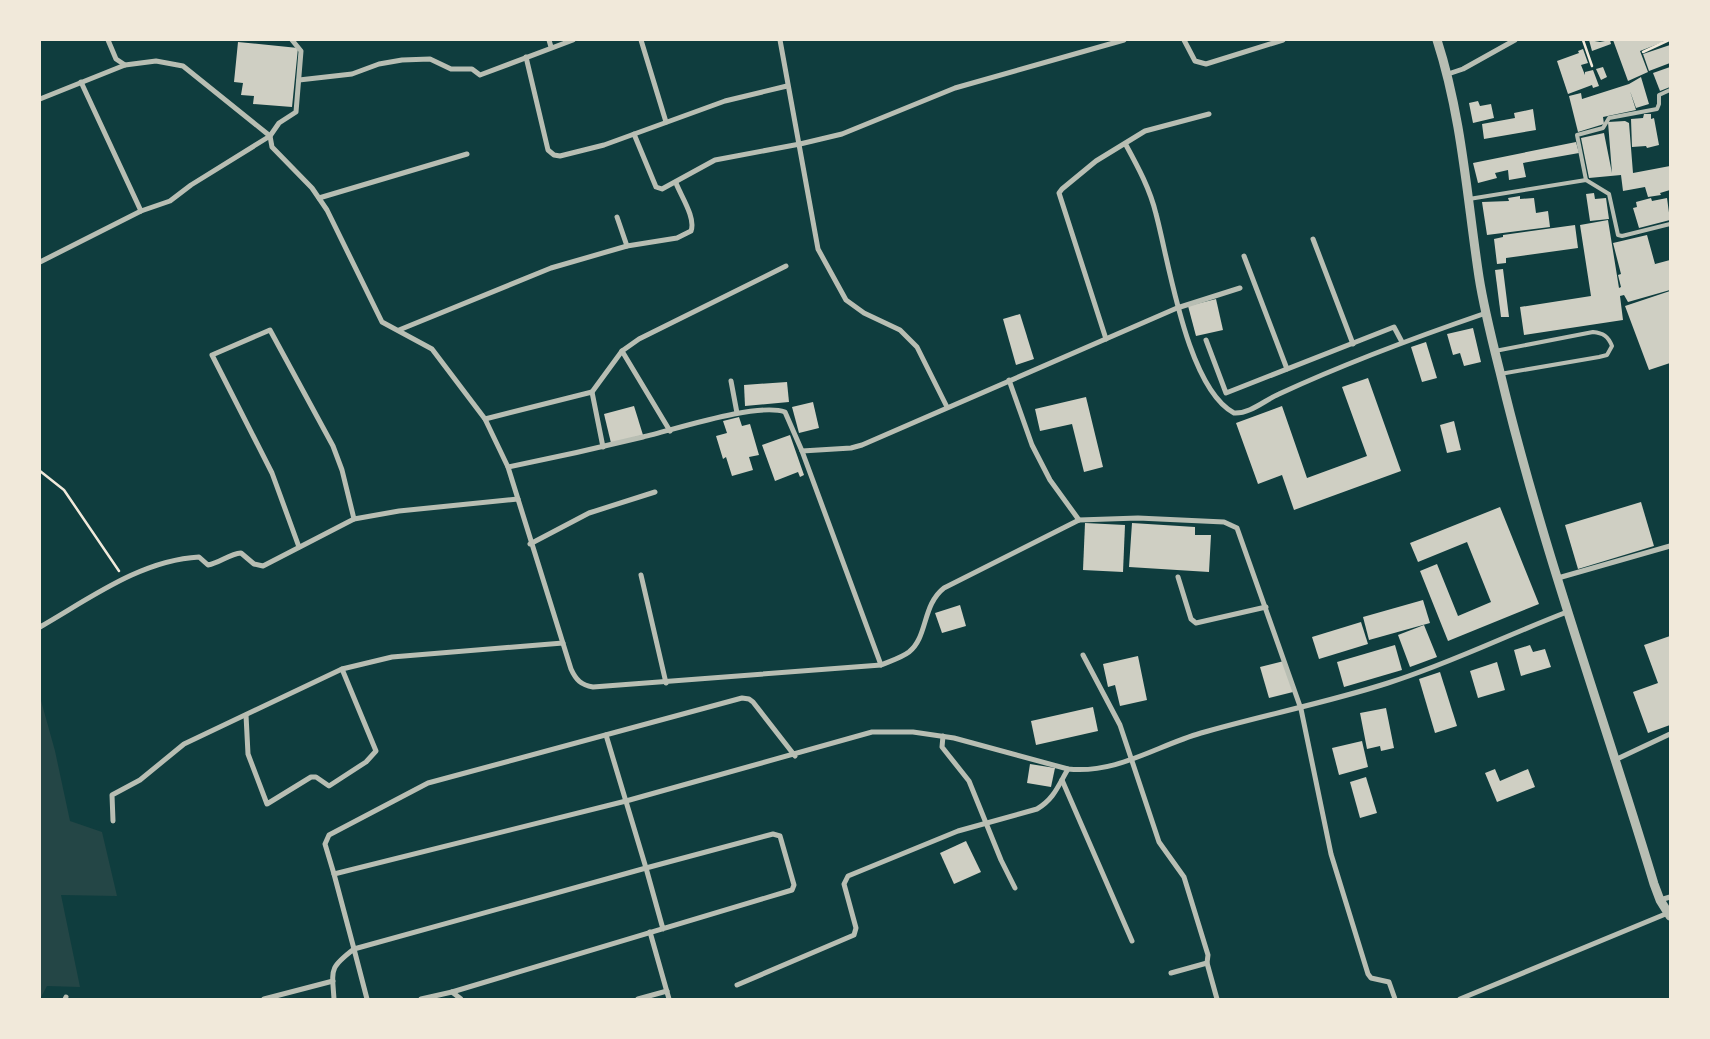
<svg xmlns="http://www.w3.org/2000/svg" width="1710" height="1039" font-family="'Work Sans',sans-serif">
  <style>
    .green { fill: #244646 }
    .building { fill: #cfcfc3 }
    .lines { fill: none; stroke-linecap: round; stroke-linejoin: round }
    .path { stroke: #f1e9da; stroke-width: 2.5 }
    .service { stroke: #b8beb3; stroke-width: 4 }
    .minor { stroke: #b8beb3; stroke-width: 5 }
    .tertiary { stroke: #b8beb3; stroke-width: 9 }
  </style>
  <rect width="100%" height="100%" fill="#0f3d3e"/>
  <path class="green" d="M40,697l15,54 15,70 32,11 15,64 -56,-1 19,92 -33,-1 -7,13z"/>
  <g class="building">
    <path d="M1589,40l11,2 10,-2 1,4 -19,7z"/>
    <path d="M1613,40h49l1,2 -23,9 8,21 -20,9z"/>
    <path d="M238,42l60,6 -6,59 -39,-3 1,-8 -13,-1 2,-12 -9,-1z"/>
    <path d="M1670,45v18l-21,8 -6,-17z"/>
    <path d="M1583,49l5,14 -7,2 4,10v-3l8,-2 6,16 -6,2 -1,-3 -24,9 -11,-33 22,-8 -1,-2z"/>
    <path d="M1603,67l4,10 -6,3 -5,-11z"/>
    <path d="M1670,67v20l-10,4 -7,-18z"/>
    <path d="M1641,77l8,27 -13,4 -6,-17 6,19 -33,7 1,7 -26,8 -9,-36 12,-3 1,6 47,-15z"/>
    <path d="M1478,101l2,5 11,-2 3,14 -21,5 -4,-20z"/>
    <path d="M1533,109l3,21 -52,9 -2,-15 33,-6 -1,-5z"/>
    <path d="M1644,114h7v5l3,-1 5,27 -12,3 -1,-2 -14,1 -1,-28 12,-1z"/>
    <path d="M1625,121l4,2 4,50 37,-7v24l-10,3 1,2 -13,2 -3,-10 -22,4 -2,-16 -32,3 -8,-40 23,-5 8,40 -4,-51z"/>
    <path d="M1576,142l3,11 -56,10 3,14 -17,3 -1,-10 -13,3 2,5 -19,5 -5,-20z"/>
    <path d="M1594,193l1,6 11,-1 3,21 -19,2 -4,-27z"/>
    <path d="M1520,196v3l14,-1 2,15 12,-2 2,16 -63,8 -5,-33 27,-1 -1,-3z"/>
    <path d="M1651,198l1,3 15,-3 3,22 -31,8 -6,-20 4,-1 -1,-5z"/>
    <path d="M1608,220l11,68 2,-1 -3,-12 3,-1 -8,-31 34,-8 8,29 -11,3 26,-7v30l-42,12 -4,-7 -4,1 3,24 -99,15 -4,-28 71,-11 -11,-71z"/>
    <path d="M1575,225l3,23 -72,10v5l-9,1 -3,-25 9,-2v-2z"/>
    <path d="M1503,269l6,48h-8l-6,-47z"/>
    <path d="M1670,291v72l-21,7 -24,-64z"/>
    <path d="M1216,299l7,31 -27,6 -8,-30z"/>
    <path d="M1020,314l14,45 -18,6 -13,-46z"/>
    <path d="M1473,328l8,34 -17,4 -4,-13 -7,2 -6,-21z"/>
    <path d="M1426,342l11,36 -15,4 -11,-35z"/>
    <path d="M1368,378l33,93 -107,39 -12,-35 -24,9 -22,-61 46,-17 25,72 60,-22 -25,-69z"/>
    <path d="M787,382l2,20 -44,4 -1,-21z"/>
    <path d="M1086,397l17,70 -19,5 -12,-48 -32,7 -5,-22z"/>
    <path d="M813,402l6,26 -20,5 -7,-26z"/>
    <path d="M634,406l9,29 -32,8 -7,-29z"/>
    <path d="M739,417l3,9 8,-2 9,31 -10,2 4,13 -21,6 -6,-19 -3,2 -7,-23 11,-3 -4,-12z"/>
    <path d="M1454,421l7,29 -14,3 -7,-28z"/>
    <path d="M790,435l14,40 -4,2 -2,-5 -23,9 -13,-36z"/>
    <path d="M1641,502l13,44 -76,23 -13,-44z"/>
    <path d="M1500,507l39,97 -91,37 -28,-70 17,-7 21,52 33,-14 -24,-60 -49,20 -8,-19z"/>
    <path d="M1085,523l40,2 -2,47 -40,-2z"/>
    <path d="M1132,523l63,4v8h16l-2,37 -80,-5z"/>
    <path d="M1423,600l7,23 -61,17 -6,-23z"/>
    <path d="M960,605l6,21 -24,7 -7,-20z"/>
    <path d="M1361,622l7,22 -49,15 -7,-22z"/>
    <path d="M1424,625l13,32 -27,10 -12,-32z"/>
    <path d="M1670,636v89l-22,8 -15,-41 25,-9 -14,-38z"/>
    <path d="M1395,645l7,25 -58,17 -7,-25z"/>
    <path d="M1530,645l3,7 12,-3 6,18 -30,9 -7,-26z"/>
    <path d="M1138,656l9,44 -27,6 -5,-21 -7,2 -5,-23z"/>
    <path d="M1284,661l9,31 -24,6 -9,-31z"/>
    <path d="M1497,662l8,28 -27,8 -8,-27z"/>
    <path d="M1440,672l17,54 -22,7 -16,-54z"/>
    <path d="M1093,707l5,24 -62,14 -5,-24z"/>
    <path d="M1386,708l8,40 -13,3 -1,-5 -13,3 -7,-36z"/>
    <path d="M1362,741l6,26 -29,8 -7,-27z"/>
    <path d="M1030,764l25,4 -4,19 -24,-4z"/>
    <path d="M1495,769l5,12 28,-12 7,18 -38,15 -12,-29z"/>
    <path d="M1366,777l11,36 -17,5 -10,-36z"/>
    <path d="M966,841l15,31 -27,12 -14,-31z"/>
  </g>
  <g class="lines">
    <g class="path">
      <path d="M1583,40l9,26"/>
      <path d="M1643,52l26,-12"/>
      <path d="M40,471l24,19 55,81"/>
    </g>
    <g class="service">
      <path d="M1586,180l-9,-45 26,-7 6,-10 48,-9 2,-5v-9l11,-5"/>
      <path d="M1469,199l117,-19 23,14 9,41 4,1 48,-12"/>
      <path d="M1495,351l98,-19c10,1 15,4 19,14l-5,9 -8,2 -99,17"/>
    </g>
    <g class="minor">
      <path d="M108,40l8,19 9,6 31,-4 27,5 87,70 2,11 40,41 15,22 55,112 50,27 53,70 23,48 63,202c5,11 10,16 22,18l288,-22c9,-4 20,-7 28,-13 19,-15 13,-47 35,-64l135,-68 59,-2 86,4 13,6 64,181 30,145 37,120 3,4 18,4 6,17"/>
      <path d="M549,40l2,7"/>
      <path d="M641,40l25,82"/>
      <path d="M780,40l38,209 28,51 18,13 36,17 17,17 30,60"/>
      <path d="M1184,40l11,21 11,3 77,-24"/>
      <path d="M526,57l22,93 6,5 6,1 44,-11 121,-44 62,-15"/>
      <path d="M1448,74l15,-5 52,-29"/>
      <path d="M299,80l53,-6 27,-10 23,-4 28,-1 21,10h21l8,6 93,-35"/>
      <path d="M81,82l60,129"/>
      <path d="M40,99l85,-34"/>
      <path d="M634,134l22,53 6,2 53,-29 85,-16 42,-10 113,-46 169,-48"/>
      <path d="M1126,145c12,22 24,44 30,69 13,48 31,174 78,199 16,1 31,-13 45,-19 67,-31 137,-57 207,-81"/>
      <path d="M319,198l148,-44"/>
      <path d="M617,217l10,29"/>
      <path d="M1313,239l40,105"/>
      <path d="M1244,256l43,113"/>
      <path d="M40,262l101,-51 29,-10 21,-16 79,-49 9,-13 17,-11 5,-61 -9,-11"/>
      <path d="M399,330l152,-62 76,-22 50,-8 14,-7c5,-13 -10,-35 -15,-48"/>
      <path d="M1106,339l-47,-146 3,-4 34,-28 49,-30 64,-17"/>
      <path d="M1206,340l20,53 168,-66 8,15"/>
      <path d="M622,351l48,80"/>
      <path d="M1009,380l23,65 18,35 29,40"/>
      <path d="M731,381l6,32"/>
      <path d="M592,392l30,-41 17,-12 147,-73"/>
      <path d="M485,419l107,-27 11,55"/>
      <path d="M802,451l49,-3 11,-3 315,-137 63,-20"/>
      <path d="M508,467c45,-9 90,-19 135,-30 31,-7 114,-35 142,-25l17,39 79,214"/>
      <path d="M530,544l59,-31 66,-21"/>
      <path d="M299,547l-27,-74 -60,-118 58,-25 63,116 9,24 12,49"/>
      <path d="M641,575l25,108"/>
      <path d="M1178,577l13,42 5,4 70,-16"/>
      <path d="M1558,578l112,-32"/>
      <path d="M40,627c49,-28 101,-67 159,-70l9,8c12,-2 21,-11 33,-12l13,11 9,2 91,-47 45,-8 119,-12"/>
      <path d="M1083,655l37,70 39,117 25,35 24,78 -1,8 -36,10"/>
      <path d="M246,715l2,39 19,50 44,-27h5l13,9 37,-24 10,-11 -34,-82"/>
      <path d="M943,736l-1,11 27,34 32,79 14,28"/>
      <path d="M795,756l-42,-54 -4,-3 -7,-1 -314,85 -99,52 -4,9 9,30 292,-73 246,-69h41l41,6 114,31c49,5 88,-23 133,-36 62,-18 125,-30 187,-50 61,-19 119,-48 179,-71"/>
      <path d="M1617,759l53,-25"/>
      <path d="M1062,780l70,161"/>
      <path d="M113,821l-1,-26 28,-15 44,-36 158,-75 50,-12 171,-14"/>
      <path d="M334,874l20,75 292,-81 -40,-133"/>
      <path d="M1660,900l10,-3"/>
      <path d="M650,932l19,67"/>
      <path d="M1207,963l10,36"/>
      <path d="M737,985l117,-50 2,-7 -12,-44 4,-8 110,-45 79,-22c17,-10 21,-23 31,-40"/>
      <path d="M452,992l9,7"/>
      <path d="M65,999l1,-2"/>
      <path d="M264,999l69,-18"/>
      <path d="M334,999c-2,-30 -5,-31 20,-50l13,50"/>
      <path d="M421,999l31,-7 340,-102 2,-5 -14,-49 -7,-2 -127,34 17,61"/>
      <path d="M638,999l29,-8"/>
      <path d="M1460,999l208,-86"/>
    </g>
    <path class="tertiary" d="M1437,40c25,77 30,158 42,237 5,32 13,63 21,95 41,173 103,342 154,512l6,16 10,16"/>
  </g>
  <rect width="1710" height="1039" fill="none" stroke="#f1e9da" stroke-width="82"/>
</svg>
